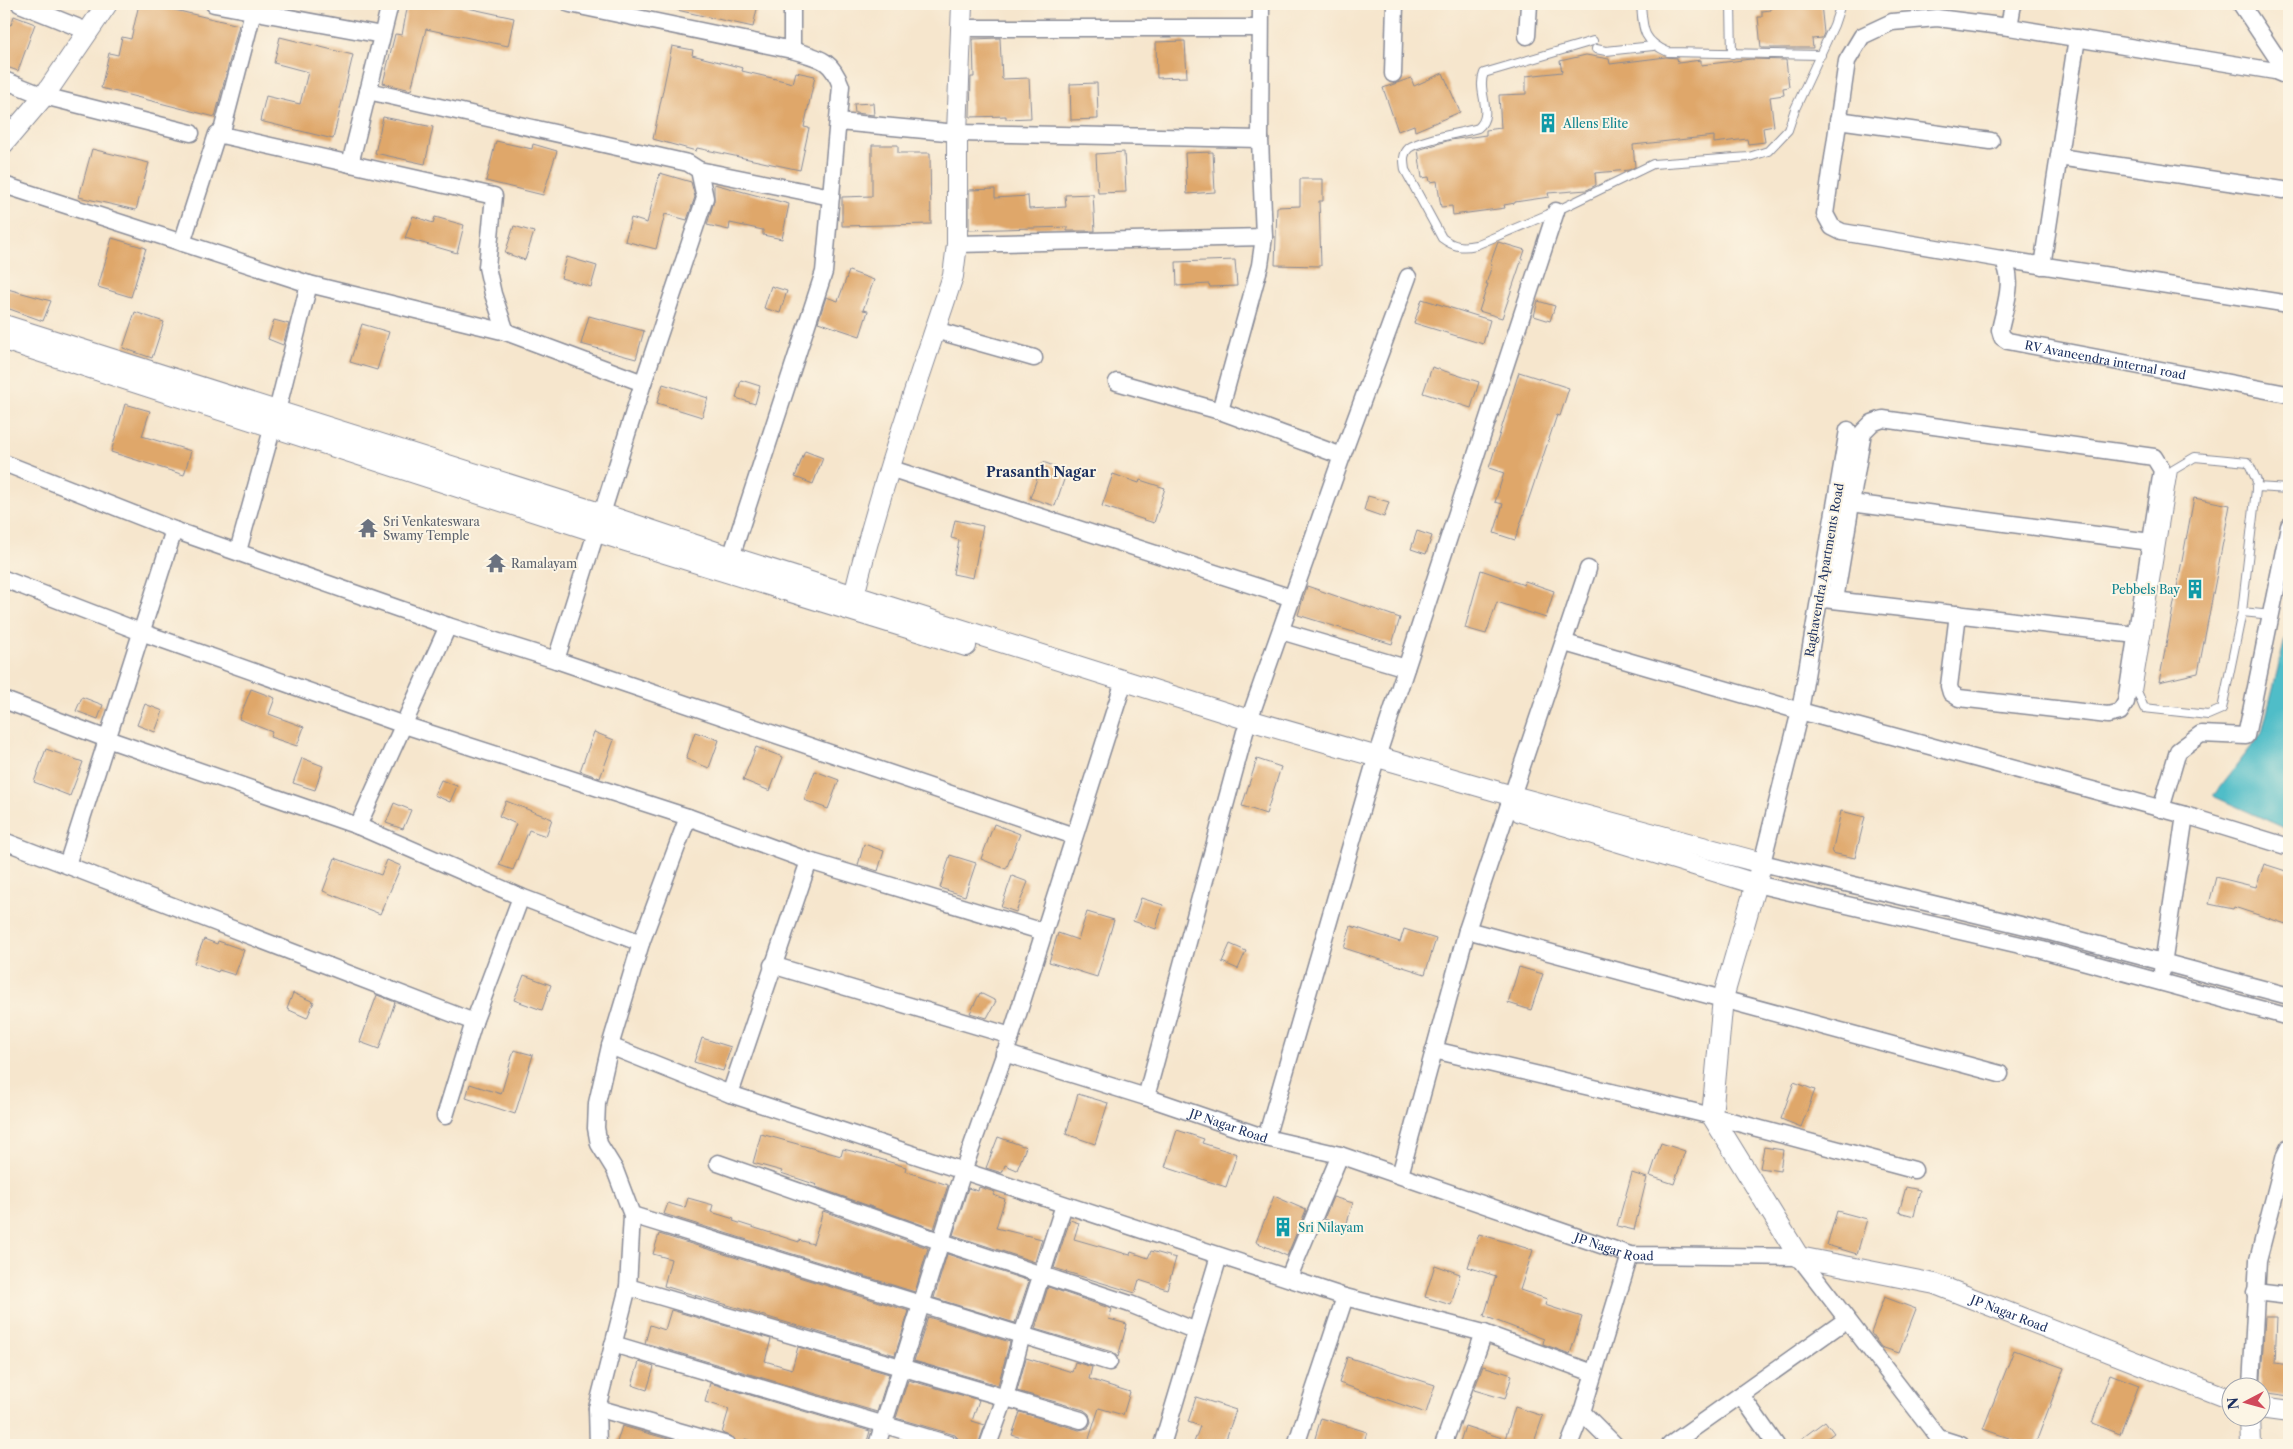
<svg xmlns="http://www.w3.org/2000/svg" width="2293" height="1449" font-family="'Libre Caslon Text',serif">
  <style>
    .water { fill: #4fbdc8; stroke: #357693 }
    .building { fill: #dfa76a }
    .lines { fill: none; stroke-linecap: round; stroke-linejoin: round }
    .service-casing { stroke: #888a96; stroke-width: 10 }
    .minor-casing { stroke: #888a96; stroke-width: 19 }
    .tertiary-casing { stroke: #888a96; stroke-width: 22 }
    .service { stroke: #fff; stroke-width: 8 }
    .minor { stroke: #fff; stroke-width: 16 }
    .tertiary { stroke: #fff; stroke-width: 20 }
    .labels { text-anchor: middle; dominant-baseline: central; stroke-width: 4; stroke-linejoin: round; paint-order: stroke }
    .culture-label { font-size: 12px; fill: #0d838f; stroke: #fcf5e5; text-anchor: start }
    .street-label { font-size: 12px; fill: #1b2f5e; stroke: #fcf5e5 }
    .worship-label { font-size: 12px; fill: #5b616d; stroke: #fcf5e5; text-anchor: start }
    .neighbourhood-label { font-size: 14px; font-weight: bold; fill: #1b2f5e; stroke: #fcf5e5 }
  </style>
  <rect width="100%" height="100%" fill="#fcf5e5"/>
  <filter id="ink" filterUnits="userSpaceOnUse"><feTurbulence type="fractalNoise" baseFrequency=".02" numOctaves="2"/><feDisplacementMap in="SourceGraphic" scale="10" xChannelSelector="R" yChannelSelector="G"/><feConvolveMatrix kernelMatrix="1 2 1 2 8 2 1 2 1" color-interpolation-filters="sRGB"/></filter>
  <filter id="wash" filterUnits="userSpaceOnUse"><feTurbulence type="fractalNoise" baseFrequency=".0096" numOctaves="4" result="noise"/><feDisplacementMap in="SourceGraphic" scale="20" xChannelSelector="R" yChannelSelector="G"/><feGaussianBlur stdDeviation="1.12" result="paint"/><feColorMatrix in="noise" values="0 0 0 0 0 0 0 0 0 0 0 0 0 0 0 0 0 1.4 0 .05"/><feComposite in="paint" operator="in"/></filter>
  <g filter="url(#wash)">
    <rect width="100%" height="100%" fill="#f6e6cd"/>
    <path class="water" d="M2289,623v207l-76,-34 49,-63z"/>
    <g id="blocks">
      <g class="building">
        <path d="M139,4h10l90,21 -24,92 -114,-29 8,-35 9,2 4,-18 9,2z"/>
        <path d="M408,4h41l65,14 -6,28 -82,-17 -15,61 -28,-7 12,-49 7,1z"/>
        <path d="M677,4h81l-5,23 -76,-17z"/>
        <path d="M1770,4h51l3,29 -2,5 -10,1 1,9h-52l-3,-31h4v-6l9,-1z"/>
        <path d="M14,16l21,8 -17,47 -14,-5v-44l7,3z"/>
        <path d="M280,37l73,18 -20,84 -73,-18 6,-25 34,8 8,-32 -34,-9z"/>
        <path d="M1000,38l2,41 27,-1 2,40 -25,1v-3l-36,1 1,-40h3l-1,-38z"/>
        <path d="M1185,41l2,36 -30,1 -1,-36z"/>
        <path d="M672,46l21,4 -1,5 51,13 -1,3 51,12 3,-11 19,4 -11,51 5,1 -9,42 -103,-22 -1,3 -43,-12z"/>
        <path d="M1586,55l23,4 1,5 56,-7 11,1 1,5 23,-3v5l50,-6 35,1 3,27 -6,1 1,7 -14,2 4,29 -11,2 2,14 -17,2 -1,-5 -33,4v-7l-81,9 2,22 -6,3 -34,3 1,12 -9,5 -39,3 1,4 -34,5v1l-11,2 1,3 -52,7 -1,-9 -11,1 -4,-26 -7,1 -1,-5 -7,1 -4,-28 32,-10 36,-5v-5l15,-2 -2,-33 27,-1v-18l36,-4 -2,-11z"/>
        <path d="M1443,73l17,39 -45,19 -1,-6 -16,6 -15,-43 28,-10 3,8z"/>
        <path d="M1097,83l1,36 -27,1 -1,-36z"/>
        <path d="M873,103l1,12 -19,-2 -1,-9z"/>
        <path d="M383,117l50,10 -8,37 -50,-11z"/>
        <path d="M496,141l36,8 1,-5 24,7 -14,44 -57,-14z"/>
        <path d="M872,145h26v8h32l1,71 -89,2v-29l30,-1z"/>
        <path d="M92,149l57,14 -13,47 -57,-13z"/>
        <path d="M1124,152l2,40 -28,1 -2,-39z"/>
        <path d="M1213,152l2,40 -28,2 -2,-41z"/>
        <path d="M660,173l31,9 4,15 -8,23 -22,-6 -9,35 -31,-8 6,-23 16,5z"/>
        <path d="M1300,179h23v22h-4l2,65 -46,-1 2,-58 23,-1z"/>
        <path d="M714,184l75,20 -7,35 -19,-4v-5l-33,-7 -1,7 -22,-5 7,-24z"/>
        <path d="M995,189v9l33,-2 1,13 37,-2 -1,-12 28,-1 2,37h-28v-4l-98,3v-40z"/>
        <path d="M413,216l20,7 2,-6 29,8 -7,28 -52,-15z"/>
        <path d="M514,226l20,6 -9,28 -20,-7z"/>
        <path d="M112,238l34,10 -15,49 -33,-10z"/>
        <path d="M1498,242l27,8 -23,68 -23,-7 9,-27h-2l6,-19 -2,-1z"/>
        <path d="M567,257l30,9 -6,21 -30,-9z"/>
        <path d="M1235,260l2,26 -27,1 -1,-3 -32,2 -1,-24z"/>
        <path d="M849,271l25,9 -11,30 5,1 -8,25 -42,-14 8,-25 12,4z"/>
        <path d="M771,286l16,5 -7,22 -16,-5z"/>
        <path d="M4,288l47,13 -8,20 -39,-14z"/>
        <path d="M1422,299l68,21 -7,24 -69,-21z"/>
        <path d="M1538,301l17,5 -5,15 -16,-5z"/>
        <path d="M135,312l29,10 -12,36 -29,-10z"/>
        <path d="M589,316l55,15 -8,28 -55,-15z"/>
        <path d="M274,320l15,4 -6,21 -15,-6z"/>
        <path d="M362,324l27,8 -12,38 -27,-8z"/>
        <path d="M1432,367l47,15 -8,26 -48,-15z"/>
        <path d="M1519,372l50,16 -9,28 -3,-1 -42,125 -21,-7 9,-29 -8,-2 9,-29 -15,-5z"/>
        <path d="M741,380l19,6 -5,18 -19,-6z"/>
        <path d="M663,384l45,14 -6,19 -45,-14z"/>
        <path d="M125,404l25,7 -8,25 49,15 -7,24 -73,-23z"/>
        <path d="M805,451l18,7 -10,26 -18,-7z"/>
        <path d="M1043,462l24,9 -12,35 -25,-8z"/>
        <path d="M1113,474l26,9 1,-3 25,8 -11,35 -52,-17z"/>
        <path d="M1368,496l21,6 -5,15 -20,-7z"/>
        <path d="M2194,498l36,7 -32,168 -39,9z"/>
        <path d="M955,520l28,6 -10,52 -20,-4 6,-34 -8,-2z"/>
        <path d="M1417,531l15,5 -6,18 -15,-5z"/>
        <path d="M1481,570l43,15 1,-4 29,10 -8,27 -49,-16 -11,32 -21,-6z"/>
        <path d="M1307,586l93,32 -8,26 -94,-29z"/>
        <path d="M251,689l24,9 -6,16 35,13 -7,19 -27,-9 2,-5 -33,-13z"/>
        <path d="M82,697l21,8 -5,14 -22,-8z"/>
        <path d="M145,704l18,7 -8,21 -18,-7z"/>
        <path d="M594,732l20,8 -14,38 -20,-7z"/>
        <path d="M695,732l24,8 -10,28 -23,-9z"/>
        <path d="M756,747l27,10 -13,34 -27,-11z"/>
        <path d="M46,749l37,13 -13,34 -36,-14z"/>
        <path d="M302,758l21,8 -8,24 -22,-7z"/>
        <path d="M1257,759l24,8 -15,47 -24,-8z"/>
        <path d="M815,771l24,9 -11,29 -24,-9z"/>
        <path d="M441,780l16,6 -7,16 -16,-7z"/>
        <path d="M506,801l46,18 -6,17 -17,-6 -16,40 -14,-5 17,-41 -17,-8z"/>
        <path d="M394,803l17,7 -8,19 -17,-6z"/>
        <path d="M1841,811l24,6 -10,41 -23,-5z"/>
        <path d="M994,824l26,10 -14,35 -25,-10z"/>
        <path d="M864,844l20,7 -6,20 -20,-6z"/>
        <path d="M950,855l26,8 -11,33 -25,-8z"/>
        <path d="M335,858l46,17 6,-15 14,6 -21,48 -57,-23z"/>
        <path d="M2264,864l25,8v53l-55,-18 -1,2 -24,-5 7,-27 40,10z"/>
        <path d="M1012,876l16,6 -12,30 -15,-5z"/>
        <path d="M1141,898l22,7 -7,24 -23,-8z"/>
        <path d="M1087,912l27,8 -17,57 -48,-15 9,-29 20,7z"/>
        <path d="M1351,926l49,16 4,-13 32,10 -11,35 -81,-26z"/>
        <path d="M204,939l13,5 1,-3 26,9 -9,25 -16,-5 -1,2 -24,-9z"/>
        <path d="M1230,944l16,7 -8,18 -16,-7z"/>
        <path d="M1519,967l24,7 -12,36 -23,-7z"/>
        <path d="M524,975l27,10 -9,25 -28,-10z"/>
        <path d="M293,993l21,9 -7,16 -20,-9z"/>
        <path d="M980,993l16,8 -9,17 -17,-5z"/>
        <path d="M377,995l18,7 -16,47 -19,-7z"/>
        <path d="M702,1038l29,9 -8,24 -29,-9z"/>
        <path d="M514,1050l19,5 -18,59 -49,-16 4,-14 31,10z"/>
        <path d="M1794,1082l21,8 -14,37 -20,-8z"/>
        <path d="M1078,1094l30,9 -13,41 -29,-10z"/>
        <path d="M1177,1130l27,9 -2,4 35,11 -11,33 -61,-20z"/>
        <path d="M761,1134l80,22 2,-7 21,5 42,13 -1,4 43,14 -14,44 -118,-42 1,-2 -36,-12 1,-2 -29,-8z"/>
        <path d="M998,1137l28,10 -9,23 -12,-5 -3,8 -16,-5z"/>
        <path d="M1661,1143l24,8 -11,33 -24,-8z"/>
        <path d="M1764,1147l19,3 -3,21 -20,-3z"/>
        <path d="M1632,1173l15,5 -13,52 -17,-4z"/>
        <path d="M979,1187l16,5 -2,3 12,4 -9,29 46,11 -7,23 -82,-27 15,-47 10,3z"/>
        <path d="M1906,1187l14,3 -6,26 -15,-4z"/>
        <path d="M1274,1196l32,14 -19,46 -31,-14z"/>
        <path d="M1333,1197l20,6 -7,23 -22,-7z"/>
        <path d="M688,1198l25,7 -2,7 23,7 -1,2 66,21v-2l14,4 10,-33 105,37 -13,44 -251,-78 4,-11 17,5z"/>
        <path d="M1837,1211l30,8 -10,35 -30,-9z"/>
        <path d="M1070,1220l9,3 -5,16 56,16 1,-3 17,6 3,-7 25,7 -9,31 -28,-9 -4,13 -81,-25z"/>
        <path d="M659,1234l250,77 -14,44 -231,-69 7,-27 -18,-5z"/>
        <path d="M1479,1234l54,16 -13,40 27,9 -2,6 37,12 -12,37 -27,-10 1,-5 -60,-23 12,-40 -28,-9z"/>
        <path d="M947,1254l82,27 -14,42 -81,-25z"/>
        <path d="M1435,1265l25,9 -9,31 -26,-8z"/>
        <path d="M1048,1287l64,22 -3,10 18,5 -9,33 -6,-5 -77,-23z"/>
        <path d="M1884,1297l32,12 -17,44 -18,-6 -10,-14z"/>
        <path d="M671,1310l100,29 -6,22 27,8 6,-22 91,27 -12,38 -232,-69 5,-18 15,5z"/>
        <path d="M928,1317l82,25 -12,43 -84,-24z"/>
        <path d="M2265,1317h12l-2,46 14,2v32l-29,-4z"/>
        <path d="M2014,1350l50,18 -29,77h-6l-46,-16z"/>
        <path d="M1347,1357l88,28 -9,28 -87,-30z"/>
        <path d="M1026,1358l46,14 3,-10 17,5 -3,12 41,13 -7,23 -24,-7 -12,37h-44l-31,-10 8,-23 59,18 9,-2 3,-6 -2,-8 -5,-4 -67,-19z"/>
        <path d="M639,1362l15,5 -7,23 -15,-5z"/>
        <path d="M1483,1366l29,9 -7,24 -31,-9z"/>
        <path d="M2110,1374l29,11 -19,49 -28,-11z"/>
        <path d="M908,1380l71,20 -7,21 13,4 -7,20 -16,-2 -7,-8 -59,-17z"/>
        <path d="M710,1383l160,48 -4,14h-101l-20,-6 -1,6h-7l-3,-7 -12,-5 7,-24 -24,-7z"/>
        <path d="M1196,1397l40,13 -12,35h-31l7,-19 -12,-4z"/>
        <path d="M1515,1407l28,9 -10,29h-74l6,-19 40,13z"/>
        <path d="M1321,1418l46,14 -4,13h-50z"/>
        <path d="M1825,1421l9,12 -16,12h-25z"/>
        <path d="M622,1426l53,15 -1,4h-58z"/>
      </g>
    </g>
  </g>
  <g filter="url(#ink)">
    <use href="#blocks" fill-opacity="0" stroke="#888a96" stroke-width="1"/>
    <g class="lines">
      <defs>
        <g id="service">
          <path d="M1641,4c2,25 1,37 27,48l153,3"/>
          <path d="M1731,4l1,50"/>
          <path d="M1593,41l-109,32c-8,18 11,41 -6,55 -16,5 -57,11 -69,20 -7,6 -5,14 -4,22l37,68c12,9 20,10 34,7l80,-34 97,-47 96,-7 19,-6 20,-21 7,-21 39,-84 7,-21"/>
          <path d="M1596,49l10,2 47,-5"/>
          <path d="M2256,487l33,2"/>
          <path d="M2242,612l15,-131 -9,-19 -53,-5 -22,13 -36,221 7,17 64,7 14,-6 20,-97 30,3"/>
        </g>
        <g id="minor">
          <path d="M20,4l67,27"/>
          <path d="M214,4l168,31"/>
          <path d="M570,4l222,46c26,8 39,8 49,36l-17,186 -93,285"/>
          <path d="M792,4v46"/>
          <path d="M2241,4l48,72"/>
          <path d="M2009,27l4,-23"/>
          <path d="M961,28h299"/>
          <path d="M1527,36l2,-32"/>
          <path d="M1393,74l2,-70"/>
          <path id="s1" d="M2289,77l-14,-6 -266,-44 -72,-9 -45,4 -30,14 -15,25 -22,153 7,13 10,5 159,27c16,17 3,50 -1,71l2,7 6,4 279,53 2,-2"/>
          <path d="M4,80l40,16 147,37"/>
          <path d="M368,91l320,72 11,7 6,28 -62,185 -87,277"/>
          <path d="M1838,120l153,21"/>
          <path d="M839,122l118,11 303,6"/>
          <path d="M221,135l32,-123"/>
          <path d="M2059,157l224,33"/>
          <path d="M350,164l40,-160"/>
          <path d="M699,170l132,27"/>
          <path d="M4,185l305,99 197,48 137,51"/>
          <path d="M182,243l35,-109 277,62 -7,71 6,27 13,38"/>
          <path d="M957,244l307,-7"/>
          <path d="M2001,259l288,45"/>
          <path d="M2042,266l35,-228"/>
          <path d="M935,330l99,28"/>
          <path d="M1117,382l103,29 122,45"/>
          <path d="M277,411l32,-127"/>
          <path d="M1220,411l40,-146 4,-28 -4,-98 1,-135"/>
          <path d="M1848,430l-48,281 -38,152 288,69 239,64"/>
          <path d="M4,463l170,67 274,96 108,34 518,176"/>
          <path d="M889,468l403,130"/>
          <path d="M1851,503l300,39"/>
          <path d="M238,551l35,-125"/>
          <path d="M4,579l137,53 263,93 284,92 121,44 235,71"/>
          <path d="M1824,599l312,36"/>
          <path d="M1835,600l28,-168 9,-9 11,-4 271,38 8,13 -36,232 -6,10 -12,3 -149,-17 -8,-5 -2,-7 9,-72"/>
          <path d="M1281,631l125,37"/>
          <path d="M1565,643l235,68 385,104 104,32"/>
          <path d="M4,700l103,39 251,87 163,71 120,46"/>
          <path d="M1249,720l93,-264 66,-179"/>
          <path d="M2161,809l17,-58 23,-17 45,2 43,-210"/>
          <path d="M358,826l90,-200"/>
          <path d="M4,841l470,181"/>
          <path d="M67,865l107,-335"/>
          <path d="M1756,884l286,66 247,67"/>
          <path d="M1467,930l533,144"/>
          <path d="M772,965l239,71"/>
          <path d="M2162,971l23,-156"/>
          <path d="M610,1046l120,48 615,203 139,36 109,40"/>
          <path d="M1434,1050l278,66 202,54"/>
          <path id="s2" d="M1004,1053l142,44 120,41 74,17 290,100 169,2 145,188"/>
          <path d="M730,1094l79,-233"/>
          <path d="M1146,1097l99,-365"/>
          <path d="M445,1116l29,-94 47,-125"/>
          <path d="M1266,1138l107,-369 183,-558"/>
          <path d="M718,1163l224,79 188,62 66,27"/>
          <path d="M1400,1175l67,-245 121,-361"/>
          <path d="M632,1215l477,147"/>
          <path d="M1289,1277l51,-122"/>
          <path d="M628,1287l453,133"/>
          <path d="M2255,1292l34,4"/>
          <path d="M613,1344l339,101"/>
          <path d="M2251,1386l7,-126 27,-105 4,-8"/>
          <path d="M1741,1395l35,50"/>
          <path d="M597,1408l130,37"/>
          <path d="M1582,1412l33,33"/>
          <path d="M1939,1438l22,7"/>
          <path d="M598,1445l-1,-37 31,-121 4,-72 -17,-45 -16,-26 -3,-16 1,-25 13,-57 31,-103 47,-126"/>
          <path d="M877,1445l86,-274 48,-135 113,-355"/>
          <path d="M988,1445l17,-47 17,-63 42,-130"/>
          <path d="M1162,1445l57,-189"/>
          <path d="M1296,1445l49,-148"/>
          <path d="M1443,1445l41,-112"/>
          <path d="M1569,1445l13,-33 48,-157"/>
          <path d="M1670,1445l176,-125"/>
        </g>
        <g id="tertiary">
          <path d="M4,143l40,-47 63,-92"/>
          <path id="s3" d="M4,325l599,189 128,43 518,163 264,76 249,67 -39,135 -11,118 87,141 136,27 295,115"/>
          <path d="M4,340l593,192 369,114"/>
          <path d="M854,596c26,-109 64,-214 99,-320l4,-32v-111l5,-129"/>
          <path d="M1521,812l235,72"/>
          <path d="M2260,1408l29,4"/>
          <path d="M2250,1416l1,29"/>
        </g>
      </defs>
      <use href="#service" class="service-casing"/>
      <use href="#minor" class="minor-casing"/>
      <use href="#tertiary" class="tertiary-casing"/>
      <use href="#service" class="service"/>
      <use href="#minor" class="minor"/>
      <use href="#tertiary" class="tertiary"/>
    </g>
  </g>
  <defs>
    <symbol id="building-bare" viewBox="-9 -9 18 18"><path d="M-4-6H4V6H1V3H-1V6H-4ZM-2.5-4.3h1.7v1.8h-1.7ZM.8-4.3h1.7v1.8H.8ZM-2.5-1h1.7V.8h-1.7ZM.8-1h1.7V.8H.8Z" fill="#0f9aa8" stroke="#fcf5e5" stroke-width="2.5" paint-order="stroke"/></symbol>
    <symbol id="temple-bare" viewBox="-9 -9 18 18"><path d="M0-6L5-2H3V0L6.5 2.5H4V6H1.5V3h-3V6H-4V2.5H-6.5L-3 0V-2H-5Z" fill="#6b7280" stroke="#fcf5e5" stroke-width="2.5" paint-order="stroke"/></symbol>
  </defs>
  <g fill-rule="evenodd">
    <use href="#building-bare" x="1534" y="109" width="28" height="28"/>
    <use href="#temple-bare" x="354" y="514" width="28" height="28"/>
    <use href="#temple-bare" x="482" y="549" width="28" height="28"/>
    <use href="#building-bare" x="2181" y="575" width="28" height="28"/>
    <use href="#building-bare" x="1269" y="1213" width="28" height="28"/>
  </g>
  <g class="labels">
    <g class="culture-label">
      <text x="1563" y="123">Allens Elite</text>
      <text x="2180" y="589" text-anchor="end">Pebbels Bay</text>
      <text x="1298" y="1227">Sri Nilayam</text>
    </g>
    <g class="street-label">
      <text stroke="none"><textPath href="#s1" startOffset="994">RV Avaneendra internal road</textPath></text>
      <text transform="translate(1824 570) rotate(-80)">Raghavendra Apartments Road</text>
      <text stroke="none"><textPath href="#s2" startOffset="236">JP Nagar Road</textPath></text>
      <text stroke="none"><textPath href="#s2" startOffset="641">JP Nagar Road</textPath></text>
      <text stroke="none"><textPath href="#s3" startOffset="2482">JP Nagar Road</textPath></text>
    </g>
    <g class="worship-label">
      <text x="383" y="521">Sri Venkateswara<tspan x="383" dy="14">Swamy Temple</tspan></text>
      <text x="511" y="563">Ramalayam</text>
    </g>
    <g class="neighbourhood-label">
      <text x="1041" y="472">Prasanth Nagar</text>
    </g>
  </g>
  <rect width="2293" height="1449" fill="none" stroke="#fcf5e5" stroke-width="20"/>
  <g transform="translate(2246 1402) rotate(264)"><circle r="24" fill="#fcf5e5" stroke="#a2a6af"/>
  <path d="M0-4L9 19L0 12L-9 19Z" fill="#d1495b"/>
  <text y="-8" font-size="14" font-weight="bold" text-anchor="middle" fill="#1b2f5e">N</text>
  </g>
</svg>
